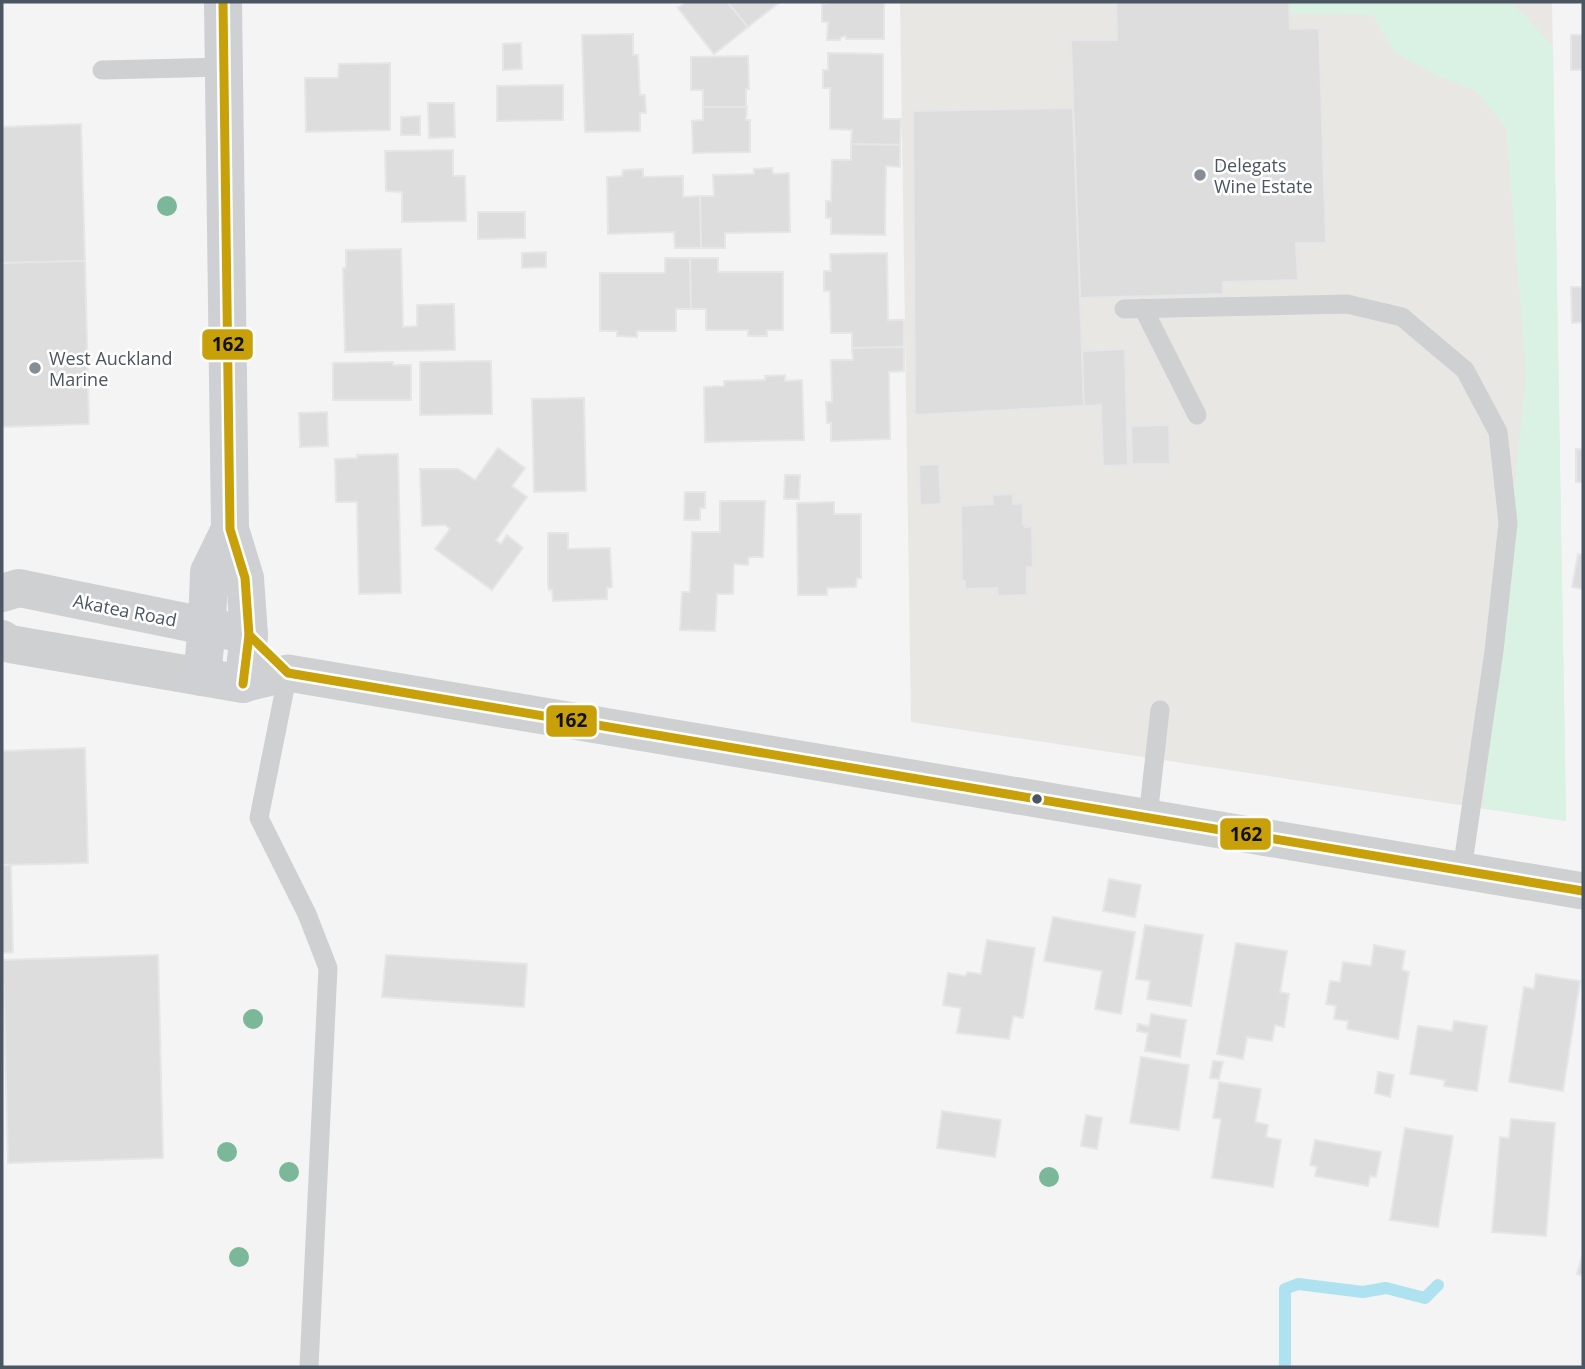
<svg xmlns="http://www.w3.org/2000/svg" width="1585" height="1369" font-family="'Open Sans',sans-serif">
  <style>
    .commercial { fill: #e8e7e3 }
    .green { fill: #d9f2e3 }
    .lines { fill: none; stroke-linecap: round; stroke-linejoin: round }
    .stream { stroke: #aee2f0; stroke-width: 12 }
    .building { fill: #ddddde; stroke: #e5e6e7; stroke-width: 2 }
    .service { stroke: #ced0d2; stroke-width: 19 }
    .minor { stroke: #ced0d2; stroke-width: 37 }
    .tertiary { stroke: #ced0d2; stroke-width: 38 }
    .secondary { stroke: #ced0d4; stroke-width: 38 }
    .bus-1-casing { stroke: #fff; stroke-width: 14 }
    .bus-1 { stroke: #c8a00a; stroke-width: 9 }
    .tree { fill: #7ab899 }
    .poi-dot { fill: #868d94; stroke: #fff; stroke-width: 2.5 }
    .bus-dot { fill: #4a5661; stroke: #fff; stroke-width: 2.5 }
    .labels { text-anchor: middle; dominant-baseline: central; stroke-width: 5; stroke-linejoin: round; paint-order: stroke }
    .poi-label { font-size: 18px; fill: #4a5661; stroke: #fff; text-anchor: start }
    .street-label { font-size: 18px; fill: #4a5661; stroke: #fff }
    .line-badge { stroke: #fff; stroke-width: 2.5 }
    .pale-badge-label { font-size: 19px; text-anchor: middle; font-weight: bold; fill: #111 }
  </style>
  <rect width="100%" height="100%" fill="#f4f4f4"/>
  <path class="commercial" d="M900,2h652l14,819 -655,-99z"/>
  <path class="green" d="M1289,2h222l42,44 13,775 -83,-13 43,-435 -20,-245 -31,-38 -37,-14 -44,-24 -21,-37 -83,-2z"/>
  <g class="lines">
    <path class="stream" d="M1285,1367v-78l13,-5 65,8 23,-4 39,10 13,-13"/>
  </g>
  <g class="building">
    <path d="M686,2h41l21,25 -34,27 -36,-46z"/>
    <path d="M728,2h52l-32,25z"/>
    <path d="M827,2h57v37h-38v-3l-5,1 -1,3h-13l1,-18h-6v-19l5,1z"/>
    <path d="M1116,2h173l1,27 29,-1 7,215h-30l2,37 -75,2v12l-143,4 -9,-258h46z"/>
    <path d="M633,34v21h5l2,40h5l1,18h-6v18l-55,1 -3,-97z"/>
    <rect x="1571" y="35" width="12" height="35"/>
    <path d="M521,43l1,26 -19,1v-26z"/>
    <path d="M828,53l55,1v65h18l-1,26 -49,-1 1,-14 -22,-1v-41h-7v-18h5z"/>
    <path d="M748,56l1,33h-3v18h-43v-17h-12v-33z"/>
    <path d="M390,63v67l-84,2 -1,-54h33l1,-14z"/>
    <path d="M563,85v35l-66,1v-35z"/>
    <path d="M428,103h26l1,34 -26,1z"/>
    <path d="M703,107h44l-1,13h4v32l-57,1 -1,-32 11,-1z"/>
    <path d="M1073,108l11,298 -169,9 -2,-304z"/>
    <path d="M420,116v19h-19v-18z"/>
    <path d="M81,124l4,137 -83,2v-136z"/>
    <path d="M851,144l49,1v22l-14,-1 -1,69 -54,-1v-16h-5v-17h5l1,-41h19z"/>
    <path d="M453,150v26h12l1,45 -64,1v-30l-16,-1 -1,-40z"/>
    <path d="M772,168l1,6 16,-1 1,59 -65,1v15h-24l-1,-52h14l-1,-21 41,-1v-5z"/>
    <path d="M643,169v8l40,-1v21l17,-1 1,52h-26l-1,-16 -66,2 -1,-57 15,-1 1,-6z"/>
    <path d="M478,212h47v26l-47,1z"/>
    <path d="M401,249l2,78 14,-1v-21l37,-1 1,46 -110,2 -2,-84h3v-18z"/>
    <path d="M546,252v15l-24,1v-15z"/>
    <path d="M887,253l1,67h16v27l-52,1v-15h-21l-1,-42h-6v-20h7l-1,-17z"/>
    <path d="M665,258h25l1,51h-15v22h-39v6l-20,-1v-5h-17v-58h65z"/>
    <path d="M690,258h28v14h65v58h-16v6h-19v-6h-42v-21h-15z"/>
    <path d="M85,261l4,163 -87,3v-164z"/>
    <path d="M1571,287h12v35l-11,1z"/>
    <path d="M904,347v24l-15,1 1,67 -59,2v-18h-4l-1,-21h6l-1,-42h22l-1,-12z"/>
    <path d="M1125,349l3,116 -25,1 -2,-61 -17,1 -2,-55z"/>
    <path d="M491,361l1,53 -72,1v-53z"/>
    <path d="M393,362v3h18v35h-78v-37z"/>
    <path d="M785,375v6l17,-1 2,60 -99,2 -1,-55 20,-1v-5l41,-1v-4z"/>
    <path d="M584,398l2,93 -52,1 -2,-93z"/>
    <path d="M327,412l1,34 -28,1 -1,-34z"/>
    <path d="M1169,425l1,39h-38l-1,-38z"/>
    <path d="M498,448l27,20 -13,18 15,11 -31,43 5,4 6,-9 16,13 -31,42 -57,-41 15,-20 -5,-4 -23,1 -2,-57h38l17,11z"/>
    <rect x="1576" y="449" width="7" height="33"/>
    <path d="M398,454l3,139 -42,1 -2,-92h-21l-1,-43 22,-1v-3z"/>
    <path d="M939,464l2,40 -21,1 -1,-40z"/>
    <path d="M785,475h15l-1,24h-15z"/>
    <path d="M685,492h20v16h-5v12h-16z"/>
    <path d="M1013,494v10l10,-1v21h3l-1,3 7,-1 1,41h-6v28l-29,1 -1,-8 -32,1v-8h-3l-1,-75 32,-2 -1,-9z"/>
    <path d="M720,501h45l-2,56h-14l-1,8 -14,-1 -1,30h-16l-2,37 -35,-1 2,-38h8l2,-60h28z"/>
    <path d="M834,502v12h27v64h-4l-1,9 -29,1v7h-29l-1,-92z"/>
    <path d="M548,533h20v16l42,-1 2,39 -5,1v11l-54,2 -1,-12 -3,1 -1,-4z"/>
    <path d="M1578,554l5,1v34l-11,-2z"/>
    <path d="M85,748l3,115 -86,2v-114z"/>
    <path d="M2,865h9l2,87 -11,1z"/>
    <path d="M1109,879l32,6 -6,32 -32,-6z"/>
    <path d="M1053,917l82,15 -14,82 -26,-5 7,-38 -58,-10z"/>
    <path d="M1145,925l58,10 -12,71 -44,-7 3,-18 -14,-2z"/>
    <path d="M987,940l48,8 -12,70 -10,-2 -4,23 -52,-6 4,-25 -18,-3 5,-32 18,3 1,-4 14,2z"/>
    <path d="M1236,943l51,8 -7,41 9,2 -5,33 -9,-2 -3,16 -25,-4 -4,22 -26,-5z"/>
    <path d="M1374,945l31,6 -3,19 7,2 -11,67 -51,-10 1,-8 -14,-2 2,-13 -10,-2 4,-23 10,1 3,-20 28,4z"/>
    <path d="M158,955l5,203 -155,5 -5,-203z"/>
    <path d="M386,955l141,9 -3,43 -142,-10z"/>
    <path d="M1536,974l44,7 -17,110 -54,-9 15,-95 10,2z"/>
    <path d="M1151,1014l35,6 -6,37 -35,-6 3,-18 -11,-2 1,-7 11,2z"/>
    <path d="M1454,1021l33,5 -10,65 -33,-5 1,-6 -35,-6 8,-48 34,5z"/>
    <path d="M1141,1057l48,8 -10,65 -49,-7z"/>
    <path d="M1213,1061l10,1 -4,17 -9,-1z"/>
    <path d="M1378,1072l16,3 -4,22 -15,-4z"/>
    <path d="M1219,1082l42,7 -6,33 13,3 -2,12 15,3 -8,47 -61,-9 9,-59 -8,-1z"/>
    <path d="M942,1111l59,9 -6,37 -58,-9z"/>
    <path d="M1086,1115l16,3 -5,31 -16,-3z"/>
    <path d="M1511,1119l44,4 -9,113 -54,-4 8,-95 9,1z"/>
    <path d="M1405,1128l48,8 -15,91 -48,-7z"/>
    <path d="M1315,1140l66,12 -5,25 -6,-1 -2,10 -53,-10 2,-9 -7,-2z"/>
    <path d="M1583,1253v23l-6,-2z"/>
  </g>
  <g class="lines">
    <g class="service">
      <path d="M102,70l123,-3"/>
      <path d="M1143,308l54,107"/>
      <path d="M1124,309l223,-5 55,13 63,53 33,62 10,91 -14,128 -32,219"/>
      <path d="M288,673l-29,145 48,96 21,54 -19,399"/>
      <path d="M1148,817l12,-107"/>
    </g>
    <path class="minor" d="M243,684l45,-11 1295,218"/>
    <g class="tertiary">
      <path d="M2,593l17,-5 230,47"/>
      <path d="M2,639l8,5 233,40"/>
    </g>
    <g class="secondary">
      <path d="M223,2l7,527 15,49 4,57 -6,49"/>
      <path d="M202,677l5,-51 2,-54 21,-43"/>
    </g>
    <defs>
      <g id="bus-1">
        <path d="M223,2l7,527 15,49 4,57 -6,49"/>
        <path d="M249,635l39,38 1295,218"/>
      </g>
    </defs>
    <use href="#bus-1" class="bus-1-casing"/>
    <use href="#bus-1" class="bus-1"/>
  </g>
  <g class="tree">
    <circle cx="167" cy="206" r="10"/>
    <circle cx="253" cy="1019" r="10"/>
    <circle cx="227" cy="1152" r="10"/>
    <circle cx="289" cy="1172" r="10"/>
    <circle cx="1049" cy="1177" r="10"/>
    <circle cx="239" cy="1257" r="10"/>
  </g>
  <g class="poi-dot">
    <circle cx="1200" cy="175" r="7"/>
    <circle cx="35" cy="368" r="7"/>
  </g>
  <circle class="bus-dot" cx="1037" cy="799" r="6"/>
  <g class="labels">
    <g class="poi-label">
      <text x="1214" y="165">Delegats<tspan x="1214" dy="21">Wine Estate</tspan></text>
      <text x="49" y="358">West Auckland<tspan x="49" dy="21">Marine</tspan></text>
    </g>
    <g class="street-label">
      <text transform="translate(125 610) rotate(11)">Akatea Road</text>
    </g>
  </g>
  <g class="line-badge">
    <rect x="201" y="328" width="53" height="33" rx="7" fill="#c8a00a"/>
    <rect x="545" y="704" width="53" height="34" rx="7" fill="#c8a00a"/>
    <rect x="1219" y="817" width="53" height="34" rx="7" fill="#c8a00a"/>
  </g>
  <g class="pale-badge-label">
    <text x="228" y="351">162</text>
    <text x="571" y="727">162</text>
    <text x="1246" y="841">162</text>
  </g>
  <rect width="1585" height="1369" fill="none" stroke="#4a5661" stroke-width="7"/>
</svg>
